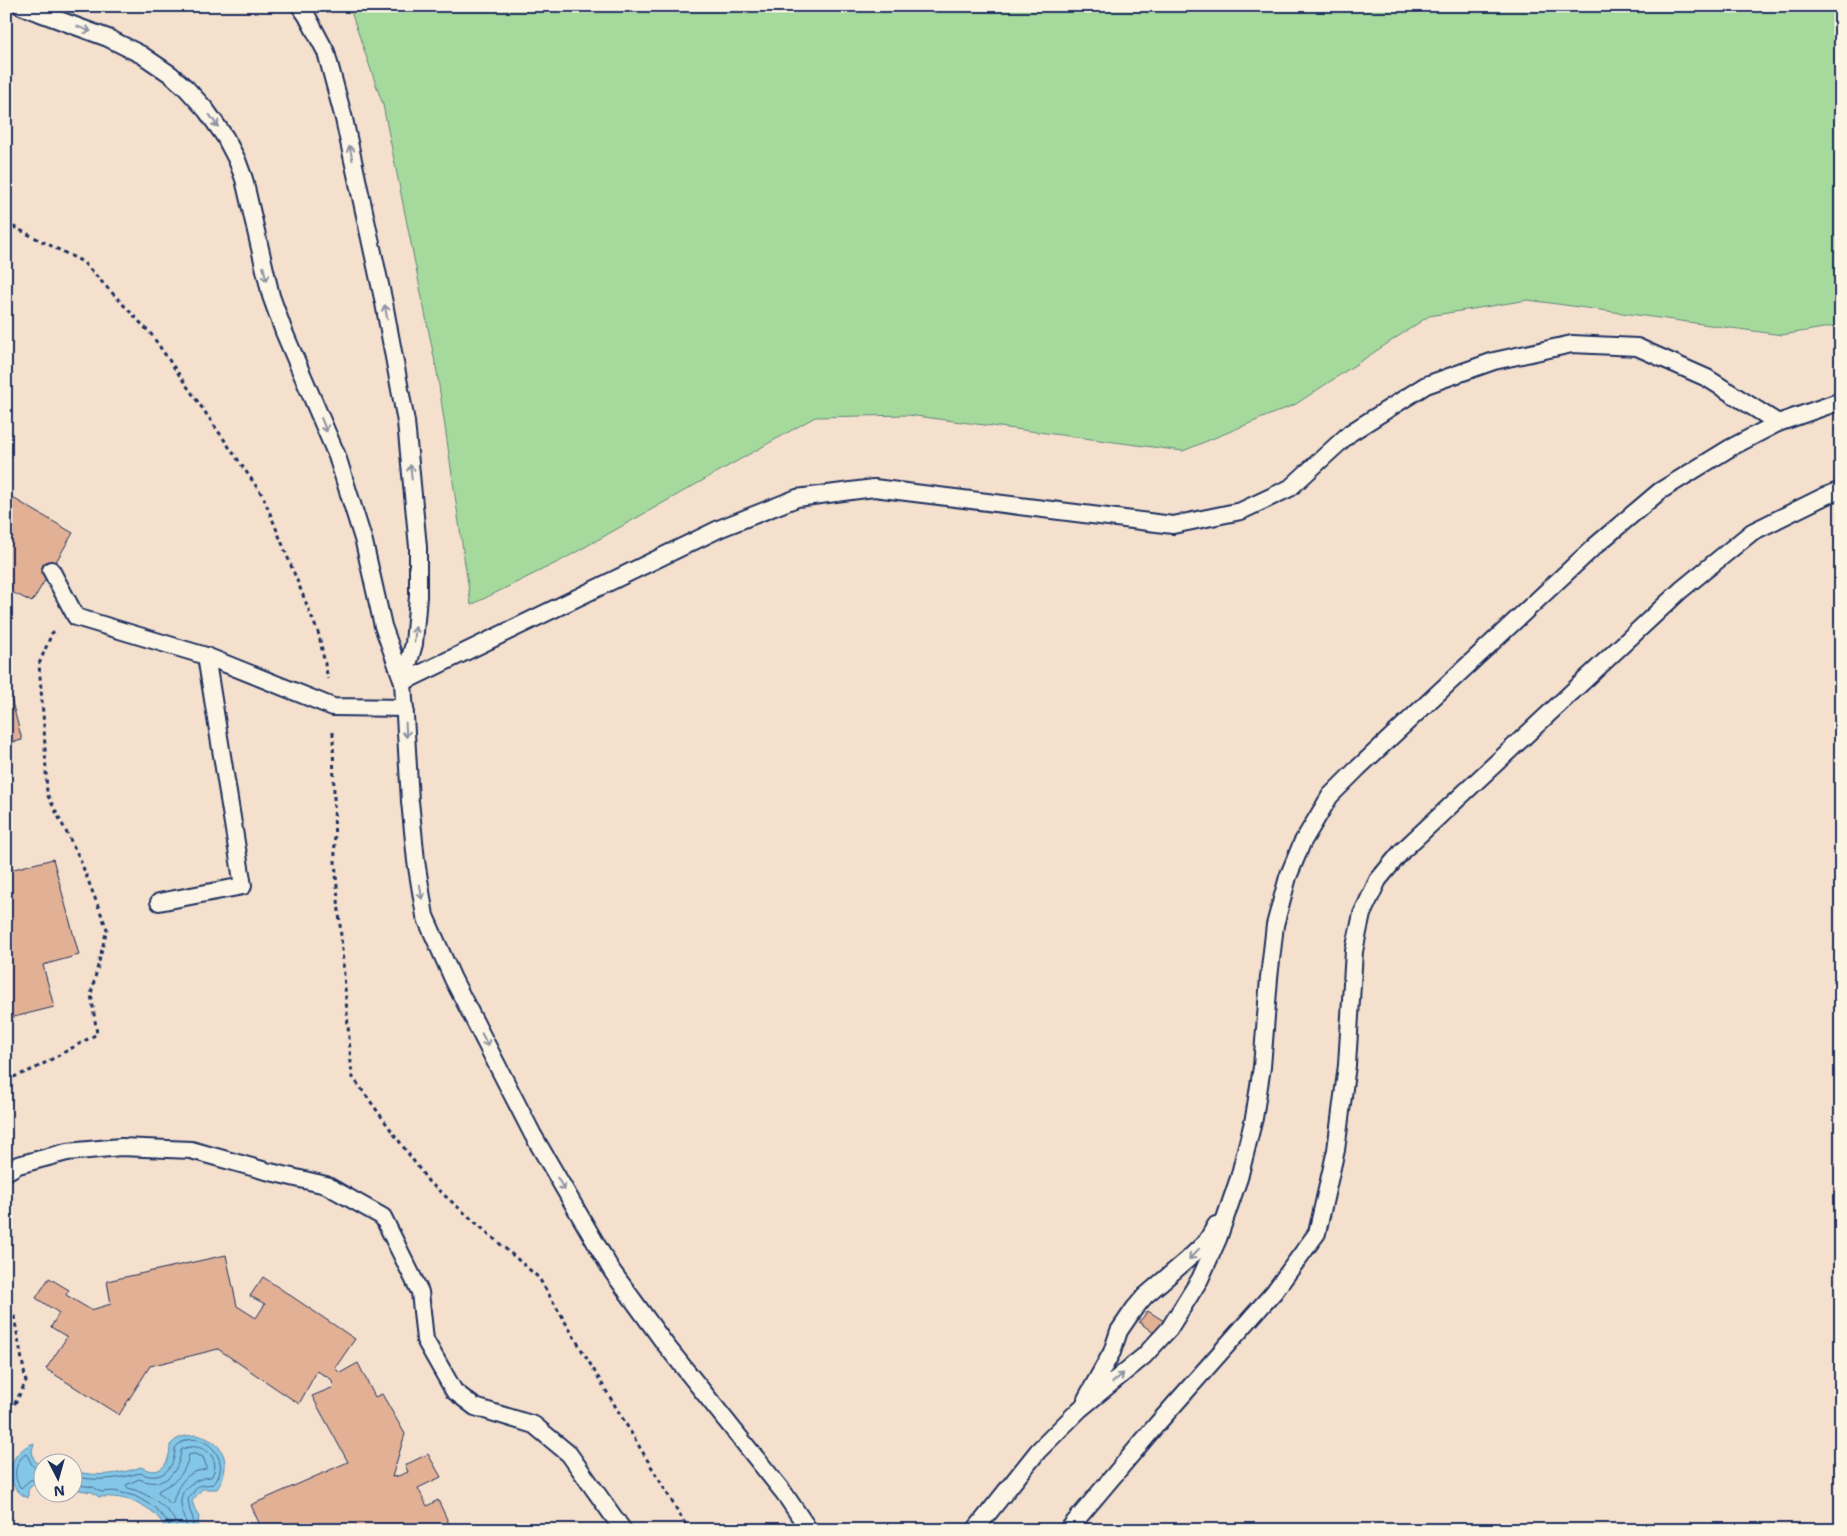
<svg xmlns="http://www.w3.org/2000/svg" width="1847" height="1536" font-family="'Shantell Sans',sans-serif">
  <style>
    .green { fill: #a6da9c; stroke: #60847d }
    .water { fill: #84c6e5; stroke: #5a8aaf }
    .lines { fill: none; stroke-linecap: round; stroke-linejoin: round }
    .shore { stroke: #456b94; stroke-width: 1 }
    .building { fill: #e2b094; stroke: #1b2f5e }
    .lane-casing { stroke: #1b2f5e; stroke-width: 20 }
    .path { stroke: #1b2f5e; stroke-width: 3; stroke-dasharray: 4 4; stroke-linecap: butt }
    .lane { stroke: #fcf5e5; stroke-width: 16 }
    .oneway { stroke: #8c92a2 }
  </style>
  <rect width="100%" height="100%" fill="#f4e0cd"/>
  <filter id="ink" filterUnits="userSpaceOnUse"><feTurbulence type="fractalNoise" baseFrequency=".02" numOctaves="2"/><feDisplacementMap in="SourceGraphic" scale="10" xChannelSelector="R" yChannelSelector="G"/><feConvolveMatrix kernelMatrix="1 2 1 2 8 2 1 2 1" color-interpolation-filters="sRGB"/></filter>
  <g filter="url(#ink)">
    <path class="green" d="M349,6h1492v319l-59,10 -254,-35 -99,16 -133,88 -113,47 -275,-36 -93,2 -253,143 -91,45 -34,-233 -54,-267z"/>
    <g class="water">
      <path d="M195,1435c30,5 38,30 22,54h-15l-10,12 3,9 4,7 -2,13h-31c-11,-26 -42,-35 -67,-33l-7,-5 -19,-3v-18c23,6 45,4 68,-4 19,11 29,-3 29,-22 7,-8 14,-9 25,-10z"/>
      <path d="M34,1443l-2,8 2,9 8,6v18l-10,1 -4,5v8c-28,-13 -20,-46 6,-55z"/>
    </g>
    <g class="lines">
      <g class="shore">
        <path d="M195,1454l8,3 3,8v4c-4,1 -8,2 -12,3 -12,6 -19,19 -21,31h-3l-11,-9 -1,-3c18,-10 26,-14 31,-36z"/>
        <path d="M42,1470c-11,0 -11,-10 -16,-16 -11,7 -14,24 -5,34l9,-8 12,-1"/>
        <path d="M72,1476c24,6 45,3 68,-3 21,10 35,-4 35,-25 21,-25 61,9 39,36l-16,2 -10,13 2,12 3,7v12"/>
        <path d="M72,1484l21,3 8,5 13,-1 21,5 19,11 14,15 3,8"/>
        <path d="M177,1530c-1,-21 -32,-38 -49,-42l-2,-3 13,-6c25,11 40,-6 42,-29 20,-11 43,8 30,27 -13,1 -31,9 -30,26 1,11 6,15 5,27"/>
      </g>
    </g>
    <g class="building">
      <path d="M6,494l67,39 -41,69 -26,-13z"/>
      <path d="M6,679l16,61 -16,4z"/>
      <path d="M53,859l26,96 -36,10 11,42 -48,12v-78l6,-2 -6,-23v-45z"/>
      <path d="M6,916l6,23 -6,2z"/>
      <path d="M226,1255l11,51 19,12 9,-14 -15,-8 13,-19 92,62 -20,29 5,5 18,-10 17,34 7,-3 23,40 -13,43 6,-1 10,-4 -3,-7 23,-11 13,23 -23,11 9,18 11,-6 14,30h-190l-11,-25 97,-43 -36,-66 22,-9 -3,-8 -14,-8 -18,33 -81,-55 -68,17 -31,49 -73,-46 21,-32 -16,-10 8,-14 -23,-15 13,-20 20,12 -3,5 25,15 20,-6 -4,-23z"/>
      <path d="M1148,1311l16,10 -9,13 -16,-12z"/>
    </g>
    <g class="lines">
      <defs>
        <g id="lane">
          <path d="M21,6l87,32 34,17 28,19 16,14 20,22 19,27 12,23 7,19 27,117 13,36 53,124 27,86 19,84 20,56 7,119 6,60 9,55 28,63 80,156 79,136 53,73 119,149 25,37"/>
          <path d="M300,6l7,10 19,36 18,67 40,184 22,119 12,125v49l-4,48 -11,38"/>
          <path d="M51,570l25,47 130,39 127,51 72,1"/>
          <path d="M403,682l318,-154 76,-30 77,-10 299,37 68,-14 49,-23 60,-55 76,-48 68,-24 78,-17 65,3 70,31 71,45"/>
          <path d="M159,902l84,-16 -37,-230"/>
          <path d="M6,1172l12,-7 49,-13 54,-5 70,3 75,21 60,14 57,32 37,75 5,48 29,51 21,16 59,18 35,29 54,76"/>
          <path d="M1086,1399l26,-47 7,-21 15,-22 11,-13 42,-36 19,-18 10,-17"/>
          <path d="M975,1530l63,-79 42,-42 64,-53 25,-27 31,-50 18,-40 21,-61 15,-60 8,-51 7,-89 6,-53 13,-48 14,-34 28,-47 28,-28 237,-222 65,-55 70,-43 48,-25 63,-22"/>
          <path d="M1068,1530l90,-107 116,-131 43,-59 19,-83 11,-85 7,-114 8,-37 16,-34 24,-29 279,-261 71,-58 73,-36 16,-6"/>
        </g>
      </defs>
      <use href="#lane" class="lane-casing"/>
      <g class="path">
        <path d="M6,223l77,39 68,72 112,162 56,139 9,44"/>
        <path d="M333,732l2,129 17,215 76,105 111,97 150,252"/>
        <path d="M6,1080l28,-11 63,-35 -6,-40 16,-65 -28,-72 -32,-63 -3,-68 -5,-62 13,-31 4,-3"/>
        <path d="M6,1302l8,14 12,66 -12,23 -8,3"/>
        <path d="M6,1524l52,6"/>
      </g>
      <use href="#lane" class="lane"/>
    </g>
    <defs><path id="oneway-shaft" d="M-6 0H5M1.5-3L5.5 0L1.5 3" fill="none" stroke-width="1.6" stroke-linecap="round" stroke-linejoin="round" transform="scale(1.25)"/></defs>
    <g class="oneway">
      <use href="#oneway-shaft" transform="translate(84 29) rotate(20)"/>
      <use href="#oneway-shaft" transform="translate(214 121) rotate(55)"/>
      <use href="#oneway-shaft" transform="translate(351 153) rotate(-102)"/>
      <use href="#oneway-shaft" transform="translate(265 274) rotate(76)"/>
      <use href="#oneway-shaft" transform="translate(386 312) rotate(-100)"/>
      <use href="#oneway-shaft" transform="translate(324 425) rotate(68)"/>
      <use href="#oneway-shaft" transform="translate(411 472) rotate(-96)"/>
      <use href="#oneway-shaft" transform="translate(415 634) rotate(-86)"/>
      <use href="#oneway-shaft" transform="translate(406 730) rotate(87)"/>
      <use href="#oneway-shaft" transform="translate(421 892) rotate(81)"/>
      <use href="#oneway-shaft" transform="translate(485 1040) rotate(63)"/>
      <use href="#oneway-shaft" transform="translate(561 1184) rotate(60)"/>
      <use href="#oneway-shaft" transform="translate(1194 1254) rotate(134)"/>
      <use href="#oneway-shaft" transform="translate(1118 1378) rotate(-40)"/>
    </g>
  </g>
  <rect width="1847" height="1536" fill="none" stroke="#fcf5e5" stroke-width="25"/>
  <rect x="12" y="12" width="1822" height="1511" fill="none" stroke="#1b2f5e" stroke-width="2" filter="url(#ink)"/>
  <g transform="translate(58 1478) rotate(174)"><circle r="24" fill="#fcf5e5" stroke="#a2a6af"/>
  <path d="M0-4L9 19L0 12L-9 19Z" fill="#1b2f5e"/>
  <text y="-8" font-size="14" font-weight="bold" text-anchor="middle" fill="#1b2f5e">N</text>
  </g>
</svg>
